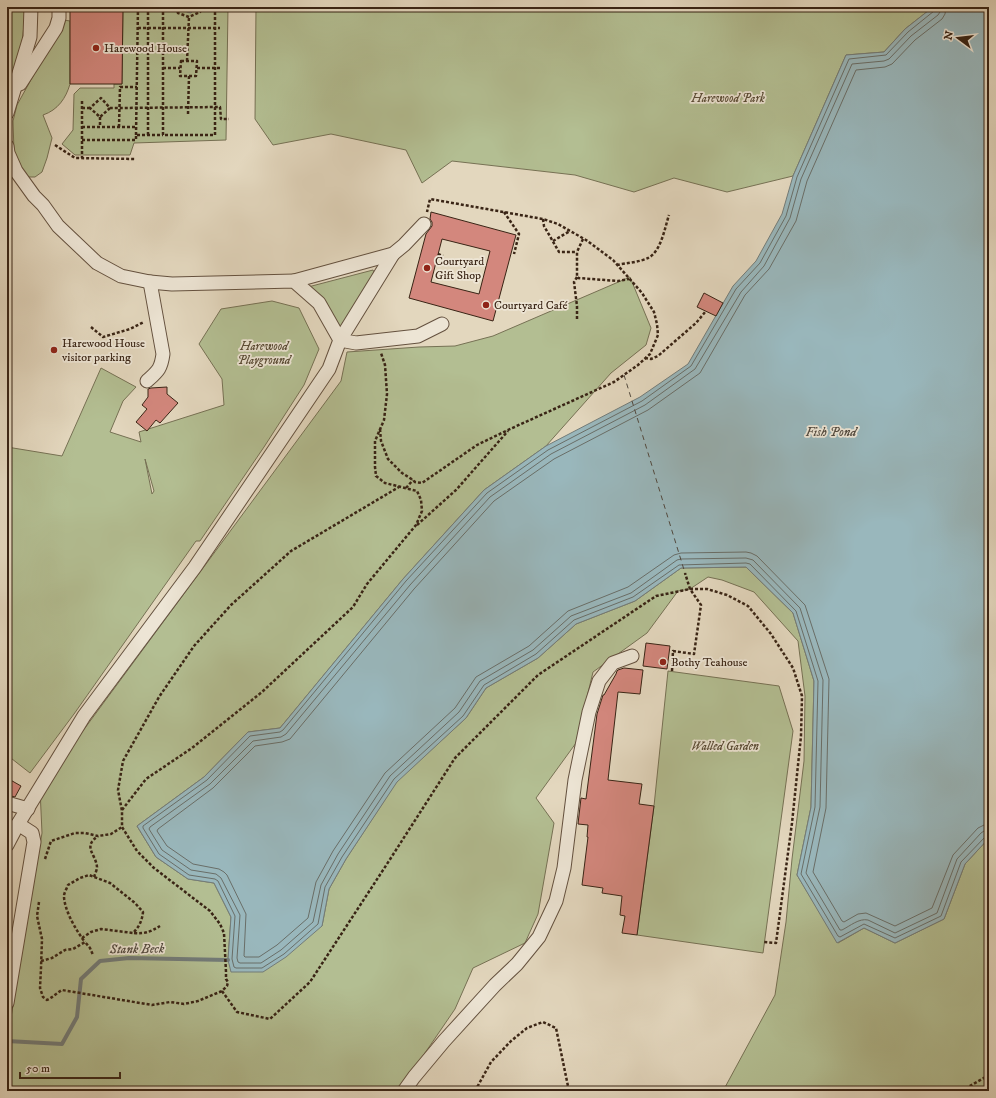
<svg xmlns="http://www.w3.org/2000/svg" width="996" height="1098" font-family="'IM FELL DW Pica',serif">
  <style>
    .green { fill: #b3be92; stroke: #767154; fill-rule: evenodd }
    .water { fill: #99b7bc; stroke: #737c79 }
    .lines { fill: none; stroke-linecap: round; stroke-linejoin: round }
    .shore { stroke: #696e68; stroke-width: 1 }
    .stream { stroke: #737c79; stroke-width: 4 }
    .ferry { stroke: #51493f; stroke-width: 1; stroke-dasharray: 5 4; stroke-linecap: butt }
    .building { fill: #d3877d; stroke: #392415; fill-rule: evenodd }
    .minor-casing { stroke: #64513f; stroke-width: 15 }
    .path { stroke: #392415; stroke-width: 2.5; stroke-dasharray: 3 2; stroke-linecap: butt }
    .minor { stroke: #ede5d5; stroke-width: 13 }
    .poi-dot { fill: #8f2418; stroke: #ede5d5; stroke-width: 1.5 }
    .labels { text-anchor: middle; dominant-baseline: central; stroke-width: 3.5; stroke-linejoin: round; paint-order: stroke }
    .poi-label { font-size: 12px; fill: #392415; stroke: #ede5d5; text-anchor: start }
    .park-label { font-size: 12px; font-style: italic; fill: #584a34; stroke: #ede5d5 }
    .water-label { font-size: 13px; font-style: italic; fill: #51493f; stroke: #ede5d5 }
  </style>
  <rect width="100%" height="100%" fill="#e3d7be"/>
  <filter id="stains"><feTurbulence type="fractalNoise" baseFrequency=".005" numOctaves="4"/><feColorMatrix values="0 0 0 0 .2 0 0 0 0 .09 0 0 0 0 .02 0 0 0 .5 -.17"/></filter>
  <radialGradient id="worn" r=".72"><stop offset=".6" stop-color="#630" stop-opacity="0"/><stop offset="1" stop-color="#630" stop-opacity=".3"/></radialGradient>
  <g class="green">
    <path d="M7,7h19l-4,36 -15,52z"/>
    <path d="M123,7h105l-2,133 -92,3 -4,12h-55l-13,-11 11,-14 1,-36 6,-6h34v-4h8z"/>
    <path d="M256,7h677l-28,22 -21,23 -38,3 -53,121 -66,16 -53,-14 -40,14 -59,-17 -123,-14 -30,22 -16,-33 -75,-16 -58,11 -18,-26z"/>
    <path d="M64,20l6,1v63c-4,14 -12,26 -27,31l9,23 -5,20 -5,14 -7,5h-7l-6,-6 -8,-19 -1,-31 4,-16z"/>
    <path d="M373,270l2,4 -32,54 -5,1 -7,-19 -23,-23z"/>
    <path d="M630,277l21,51 -5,17 -35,28 -65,73 -62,44 -81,89 -123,149 -32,4 -44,45 -67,49 19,31 32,22 26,4 17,34 -3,42 94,-33 7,-37 17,-30 51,-78 69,-63 20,-30 52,-30 38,-34 59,-23 46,-33 65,-1 47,46 21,68 -3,126 -14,68 41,68 26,-15 31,15 49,-24 21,-55 24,-26v253h-266l52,-96 11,-73 6,-63 12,-98 1,-65 -7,-55 -44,-49 -32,-12 -14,-3 -18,12 -12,2 -31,42 -54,39 -17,71 -40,55 18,25 -16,91 -13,29 -52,25 -18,41 -56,82h-387l-5,-1v-49l35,-208 -2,-44 301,-408 6,-29 72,-5 36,-1 38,-10z"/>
    <path d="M272,301l27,7 20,41 -15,36 -40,62 -64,94h-4l-122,173 -44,59 -23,-18v-308l55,9 39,-88 35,19 -13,14 -13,31 31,10 -2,-10 85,-27 -2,-26 -23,-35 22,-35zM145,459l9,32 -2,3z"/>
    <path d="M668,671l111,15 14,45 -30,222 -126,-18 17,-129z"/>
  </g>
  <g class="water">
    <path d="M181,7h16v4l-4,-1 -2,3c-4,0 -6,-3 -10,-3z"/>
    <path d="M933,7h56v831l-24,26 -21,55 -49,24 -31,-15 -27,15 -40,-68 14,-68 3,-126 -21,-68 -47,-46 -65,1 -46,33 -59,23 -38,34 -52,30 -20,30 -69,64 -51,77 -17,30 -7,37 -36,31 -23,15h-32l-3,-12 3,-43 -17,-34 -26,-4 -32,-22 -19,-31 67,-49 44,-45 32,-4 123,-149 81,-89 62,-44 94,-49 48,-33 45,-78 23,-25 26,-47 11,-38 53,-121 38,-3 21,-23z"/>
  </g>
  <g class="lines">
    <g class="shore">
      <path d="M935,7l-1,4 -26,21 -22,23 -37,4 -52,118 -11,39 -26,47 -24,26 -45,77 -49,35 -94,49 -61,43 -81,88 -123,149 -3,2 -30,4 -43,44 -64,46v2l16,26 30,21 26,4 3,2 17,35 -3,43 2,8 2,1h26l22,-14 34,-30 7,-37 17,-30 52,-78 69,-63 21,-31 52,-31 38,-34 59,-23 46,-32 67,-2 4,1 46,47 22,70 -3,126 -14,67 37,62 2,1 24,-13 31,14 46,-22 20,-54 24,-25 4,-2"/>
      <path d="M940,7v5l-2,3 -27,21 -22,23 -5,2 -32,3 -51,115 -11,39 -26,48 -23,26 -46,77 -50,36 -94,49 -61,43 -80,88 -124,149 -5,3 -28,4 -43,43 -60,43 -1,2 13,21 29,20 25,4 5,4 19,37 -3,43 1,4 2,1h21l20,-13 32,-28 8,-37 17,-31 52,-78 69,-64 21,-31 53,-31 38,-34 60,-23 46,-33 4,-1 65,-1 7,2 47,48 23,72 -3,127 -14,66 34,57h2c8,-4 17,-12 26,-10l27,13 42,-20 20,-54 24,-26 3,-2 5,-1"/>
      <path d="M946,7l-1,7 -3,5 -27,21 -23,24 -7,3 -29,3 -49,111 -11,40 -27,48 -24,26 -45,78 -52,37 -94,49 -60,42 -80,88 -124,150 -8,3 -27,4 -42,42 -55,41 -1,2 10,15 26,18 26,5 5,3 3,3 19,39 -2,42 1,1h14l18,-12 31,-27 8,-36 17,-31 52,-78 70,-65 21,-31 53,-31 39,-35 60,-24 46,-32 7,-2 65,-1 5,1 6,3 48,49 24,74 -3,129 -13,64 29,49 2,1 14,-8 8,-1 29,13 37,-18 21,-53 25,-27 6,-3 5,-1"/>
    </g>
    <path class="stream" d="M7,1041l55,3 15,-27 4,-38 19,-18 29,-3 99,2"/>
    <path class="ferry" d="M624,375l61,198"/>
  </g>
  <g class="building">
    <path d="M70,7h53l-1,77h-52z"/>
    <path d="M431,212l85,23 -23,86 -84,-23 17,-64 6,-8v-4l-2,-3zM442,239l48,12 -11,43 -48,-12z"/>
    <path d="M704,293l19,10 -7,13 -19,-9z"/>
    <path d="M167,387v7l11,9 -18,20 -4,-3 -9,11 -11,-9 11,-13 -5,-4 6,-8v-8l3,-1z"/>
    <path d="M646,643l24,3 -3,23 -24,-3z"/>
    <path d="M624,668l19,2 -3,24 -22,-2 -10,88 34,4 -3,20 15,2 -17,129 -15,-2 3,-17 -5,-1 2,-19 -20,-3 1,-5 -21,-3 6,-48h-1l1,-12 -10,-1 3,-26 5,1 11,-85 6,-19h1l12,-21 1,-3 1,-1z"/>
    <path d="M7,778l14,8 -6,11 -8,-2z"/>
  </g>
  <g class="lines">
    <defs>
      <g id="minor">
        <path d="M20,84l36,-56 3,-10v-11"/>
        <path d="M7,113l23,-76 1,-30"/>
        <path d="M7,146l1,7 8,18 18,25 9,9 15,21 39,37 24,13 29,6 22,2 122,-3 25,22 21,37 -11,29 -134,198 -111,149 -66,108 -11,21"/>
        <path d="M393,254l-53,86 16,3 62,-7 24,-12"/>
        <path d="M294,281l99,-27 11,-9 20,-21"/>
        <path d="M147,381c11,-10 14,-12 16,-27l-13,-72"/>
        <path d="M7,803l21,6"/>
        <path d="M7,1003l27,-161 -2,-9 -14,-9"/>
        <path d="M404,1091l10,-14 30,-36 51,-56 22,-21 22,-27 17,-36 8,-33 11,-88 14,-68 10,-31 14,-18 19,-7"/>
      </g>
    </defs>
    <use href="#minor" class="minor-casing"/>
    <g class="path">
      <path d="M148,7v128"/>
      <path d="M163,7v128h52v-128"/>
      <path d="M176,7l2,6 11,4 11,-5 2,-5"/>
      <path d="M138,28h82"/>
      <path d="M181,61h16l-1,15h-16z"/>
      <path d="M187,61l2,-44"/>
      <path d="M163,68h17"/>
      <path d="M197,68h23"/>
      <path d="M82,101v57"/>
      <path d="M82,108h8"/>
      <path d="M110,108l-10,9 -10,-9 11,-10 9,10h9l101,-1 1,12h8"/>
      <path d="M188,114l1,-38"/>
      <path d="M100,117v10"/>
      <path d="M82,127h54"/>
      <path d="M119,127l1,-40h17"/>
      <path d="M136,135l2,-128"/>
      <path d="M82,140h54v-5h27"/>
      <path d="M55,145l20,13 60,1"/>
      <path d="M504,212l15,22 -5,20"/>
      <path d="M543,219l1,7 15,26h18"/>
      <path d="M583,239l-6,13v25l1,1 40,3 11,-2"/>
      <path d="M553,241l17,-10"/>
      <path d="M438,254l5,2"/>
      <path d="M617,265c9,-2 23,-3 31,-7 13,-6 17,-31 21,-43"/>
      <path d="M577,277l-3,5 3,24v15"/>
      <path d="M91,327l12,10 27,-8 14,-7"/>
      <path d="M645,358l6,1 7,-3 38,-33 10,-12"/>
      <path d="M380,429l1,12 7,18 14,14 11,7 2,2 7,1 55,-38 33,-16 104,-47 24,-17 12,-11 8,-19 -1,-11 -3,-12 -12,-19 -29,-33 -27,-20 -28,-16 -15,-5 -113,-20 -3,13"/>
      <path d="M406,488l7,-8"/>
      <path d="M417,525l39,-35 52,-59"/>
      <path d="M672,671l1,-20 21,3 7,-49 -11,-16 -5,-16"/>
      <path d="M122,810l24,-31 46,-31 70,-56 91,-85 14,-23 49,-59 6,-14 -1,-11 -4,-9 -32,-8 -9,-7 -1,-9v-26l9,-21 3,-26 -2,-29 -4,-12"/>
      <path d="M45,859l6,-18 24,-8h10l13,3 13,-2 11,-7"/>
      <path d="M94,877c1,-3 3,-7 3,-10 -1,-13 -15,-20 1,-31"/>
      <path d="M39,902l-2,14 5,23 -1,29 -1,20 3,9 4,3c6,-3 10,-7 15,-10l90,15 18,-3 14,2 14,-3 24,-10 5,-5 1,-4 -2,-3v-7l-2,-39 -4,-9 -10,-13 -56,-43 -17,-17 -15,-24v-16l-4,-21 5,-29 36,-64 35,-51 37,-41 60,-54 108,-64"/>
      <path d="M134,933c11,1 16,-1 26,-7"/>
      <path d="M82,938l9,-6 10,-3 32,4c6,-6 9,-12 10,-21l-8,-9 -25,-20 -21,-8 -9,3 -12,7c-1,3 -4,8 -4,11 0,14 13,36 21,46"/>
      <path d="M41,961l11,-3 13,-8 8,-1 12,-7 5,6 3,7"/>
      <path d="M222,991l15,21 33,7 40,-37 77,-118 68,-106 83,-83 118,-79 34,-7h17l20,6 21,11 23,28 22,34 9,28 -1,40 -9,87 -16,120 -12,-1"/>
      <path d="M475,1091l16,-29 20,-21 16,-13 16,-6 13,6 13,63"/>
      <path d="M961,1091l28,-16"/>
    </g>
    <use href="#minor" class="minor"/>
  </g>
  <g class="poi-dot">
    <circle cx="96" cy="48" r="4"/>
    <circle cx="427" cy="268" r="4"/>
    <circle cx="486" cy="305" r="4"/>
    <circle cx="54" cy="350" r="4"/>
    <circle cx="663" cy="662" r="4"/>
  </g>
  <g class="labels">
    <g class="poi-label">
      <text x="104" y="48">Harewood House</text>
      <text x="435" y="261">Courtyard<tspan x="435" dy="14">Gift Shop</tspan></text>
      <text x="494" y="305">Courtyard Café</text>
      <text x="62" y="343">Harewood House<tspan x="62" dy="14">visitor parking</tspan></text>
      <text x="671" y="662">Bothy Teahouse</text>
    </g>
    <g class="park-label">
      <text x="728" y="98">Harewood Park</text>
      <text x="264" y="346">Harewood<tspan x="264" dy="14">Playground</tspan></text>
      <text x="725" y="746">Walled Garden</text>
    </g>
    <g class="water-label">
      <text x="831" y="432">Fish Pond</text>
      <text transform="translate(137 949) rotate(-1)">Stank Beck</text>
    </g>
  </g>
  <rect width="996" height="1098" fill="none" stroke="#e3d7be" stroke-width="24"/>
  <rect x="8" y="8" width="980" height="1082" fill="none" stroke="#392415" stroke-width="2"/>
  <rect x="12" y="12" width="972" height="1074" fill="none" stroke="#392415"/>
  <g transform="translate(958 38) rotate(285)" stroke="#ede5d5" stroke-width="3" paint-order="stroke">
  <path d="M0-3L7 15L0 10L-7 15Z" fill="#392415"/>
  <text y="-6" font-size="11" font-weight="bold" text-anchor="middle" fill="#392415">N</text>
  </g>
  <path d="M20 1072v6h100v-6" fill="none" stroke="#392415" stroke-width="2"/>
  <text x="26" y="1072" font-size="12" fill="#392415" stroke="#ede5d5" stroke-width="3" paint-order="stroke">50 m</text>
  <rect width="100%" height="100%" filter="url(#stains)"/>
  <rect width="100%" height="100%" fill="url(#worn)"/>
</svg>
